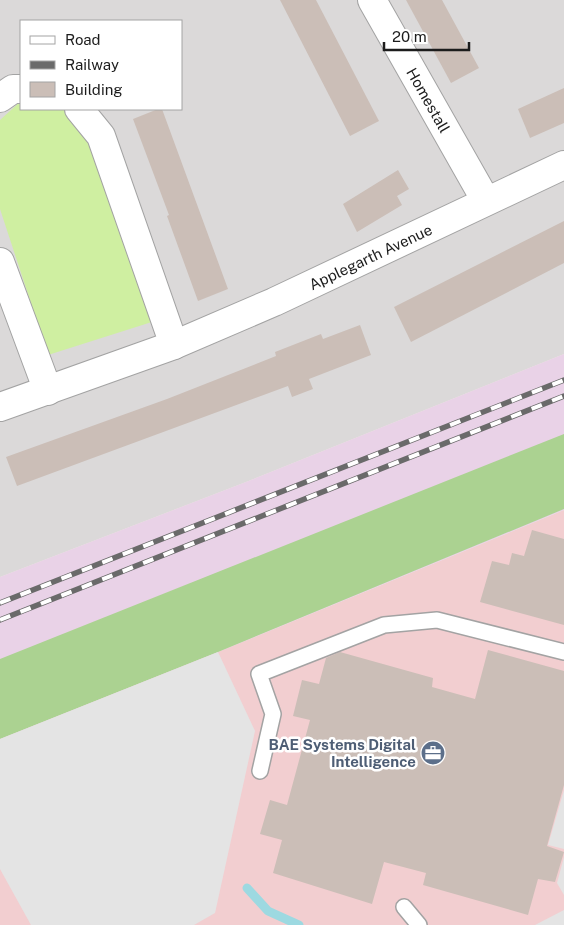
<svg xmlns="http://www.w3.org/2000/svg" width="564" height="925" font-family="'Public Sans',sans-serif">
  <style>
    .residential { fill: #dbd9d9; fill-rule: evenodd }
    .commercial { fill: #f2ced0 }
    .industrial { fill: #e9d2e7 }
    .grass { fill: #cfefa1 }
    .forest { fill: #abd291 }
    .parking { fill: #e4e4e4 }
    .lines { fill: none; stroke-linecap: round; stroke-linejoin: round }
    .stream { stroke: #9dd9e1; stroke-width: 9 }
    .building { fill: #cbbeb7 }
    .lane-casing { stroke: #a3a3a3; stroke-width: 18 }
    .street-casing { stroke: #a3a3a3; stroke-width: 30 }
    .lane { stroke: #fff; stroke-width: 15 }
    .street { stroke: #fff; stroke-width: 28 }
    .rail-casing { stroke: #6a6a6a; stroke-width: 5.5 }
    .rail { stroke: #fff; stroke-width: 4; stroke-dasharray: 11; stroke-linecap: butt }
    .labels { text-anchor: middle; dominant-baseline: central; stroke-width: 5; stroke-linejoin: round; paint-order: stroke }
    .street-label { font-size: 15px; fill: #1c1c1c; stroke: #fff }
    .service-label { font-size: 15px; font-weight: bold; fill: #4e5e75; stroke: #fff; text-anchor: end }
  </style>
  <rect width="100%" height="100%" fill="#efe9e1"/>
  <path class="residential" d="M0,0h564v354l-318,128 -246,95zM21,21h160v88h-160z"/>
  <path class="commercial" d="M564,510v415h-564v-186l218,-87z"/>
  <path class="industrial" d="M564,354v156l-346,142 -218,87v-162l246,-95z"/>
  <path class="grass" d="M21,101v8h45l24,25 65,187 -107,34 -48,-146v-89z"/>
  <path class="forest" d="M564,434v75l-346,143 -218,87v-80z"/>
  <g class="parking">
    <path d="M218,652l37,79 -40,182 -21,12h-163l-31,-56v-130z"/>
    <path d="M564,790v59l-16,-4z"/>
    <path d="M564,857v38l-7,-12z"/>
    <path d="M564,910v15h-29z"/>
  </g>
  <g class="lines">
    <path class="stream" d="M247,888l21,23 31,14"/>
  </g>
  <g class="building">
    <path d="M280,0h36l63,121 -29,15z"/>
    <path d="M406,0h36l37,68 -28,15z"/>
    <path d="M564,88v35l-34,15 -12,-29z"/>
    <path d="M158,109h4l66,180 -30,12 -31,-85 2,-1 -36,-96z"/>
    <path d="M398,170l11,19 -12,7 5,9 -45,27 -14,-28z"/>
    <path d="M564,221v42l-153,79 -17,-35z"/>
    <path d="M360,325l11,30 -62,24 4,10 -21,8 -4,-11 -271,100 -11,-29 161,-58 109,-43 -1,-4 46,-18 2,5z"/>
    <path d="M532,530l32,9v86l-84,-23 12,-41 17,4 3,-12 12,3z"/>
    <path d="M488,650l76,21v114l-17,61 17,6 -9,30 -17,-3 -10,36 -105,-30 3,-12 -42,-11 -12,42 -99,-31 9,-33 -22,-6 10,-34 17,5 23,-85 -17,-4 9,-36 17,4 7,-26 14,-6 93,26 -1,9 43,12z"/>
  </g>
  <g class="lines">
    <defs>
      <g id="lane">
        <path d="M260,771l13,-57 -14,-40 125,-49 53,-5 127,32"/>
        <path d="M404,907l15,18"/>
      </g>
      <g id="street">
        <path id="s1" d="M372,0l114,201"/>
        <path d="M0,98l13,-9h8"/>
        <path d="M79,109l22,27 73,209"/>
        <path d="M0,262l48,129"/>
        <path id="s2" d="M0,407l174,-62 100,-43 290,-137"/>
      </g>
    </defs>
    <use href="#lane" class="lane-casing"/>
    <use href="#street" class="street-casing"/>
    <use href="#lane" class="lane"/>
    <use href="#street" class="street"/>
    <defs>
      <g id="rail">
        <path d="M0,603l564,-223"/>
        <path d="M0,620l564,-224"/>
      </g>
    </defs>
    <use href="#rail" class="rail-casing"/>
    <use href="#rail" class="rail"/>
  </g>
  <defs>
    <symbol id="office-disc" viewBox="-11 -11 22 22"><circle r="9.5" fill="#5c6f8a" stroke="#fff"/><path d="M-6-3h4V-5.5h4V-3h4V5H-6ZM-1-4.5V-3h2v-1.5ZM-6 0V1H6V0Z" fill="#fff"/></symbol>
  </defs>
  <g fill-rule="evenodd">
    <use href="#office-disc" x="419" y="739" width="28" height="28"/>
  </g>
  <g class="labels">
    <g class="street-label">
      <text stroke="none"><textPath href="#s1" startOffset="115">Homestall</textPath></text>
      <text stroke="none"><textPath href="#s2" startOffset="400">Applegarth Avenue</textPath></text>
    </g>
    <g class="service-label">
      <text x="416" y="744">BAE Systems Digital<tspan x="416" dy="17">Intelligence</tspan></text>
    </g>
  </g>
  <rect x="20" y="20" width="162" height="90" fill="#ffffff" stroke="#a4a4a4"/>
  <rect x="30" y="36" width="25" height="8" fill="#ffffff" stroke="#a4a4a4"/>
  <text x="65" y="45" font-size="15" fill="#1c1c1c">Road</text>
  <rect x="30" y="61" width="25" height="8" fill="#6a6a6a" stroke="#a4a4a4"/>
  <text x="65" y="70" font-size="15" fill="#1c1c1c">Railway</text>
  <rect x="30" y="82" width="25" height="15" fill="#cbbeb7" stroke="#a4a4a4"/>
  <text x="65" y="95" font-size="15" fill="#1c1c1c">Building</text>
  <path d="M384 42v8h85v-8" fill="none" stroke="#1c1c1c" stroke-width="2.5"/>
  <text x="392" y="42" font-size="15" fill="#1c1c1c" stroke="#ffffff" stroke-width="4" paint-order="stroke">20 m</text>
</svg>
